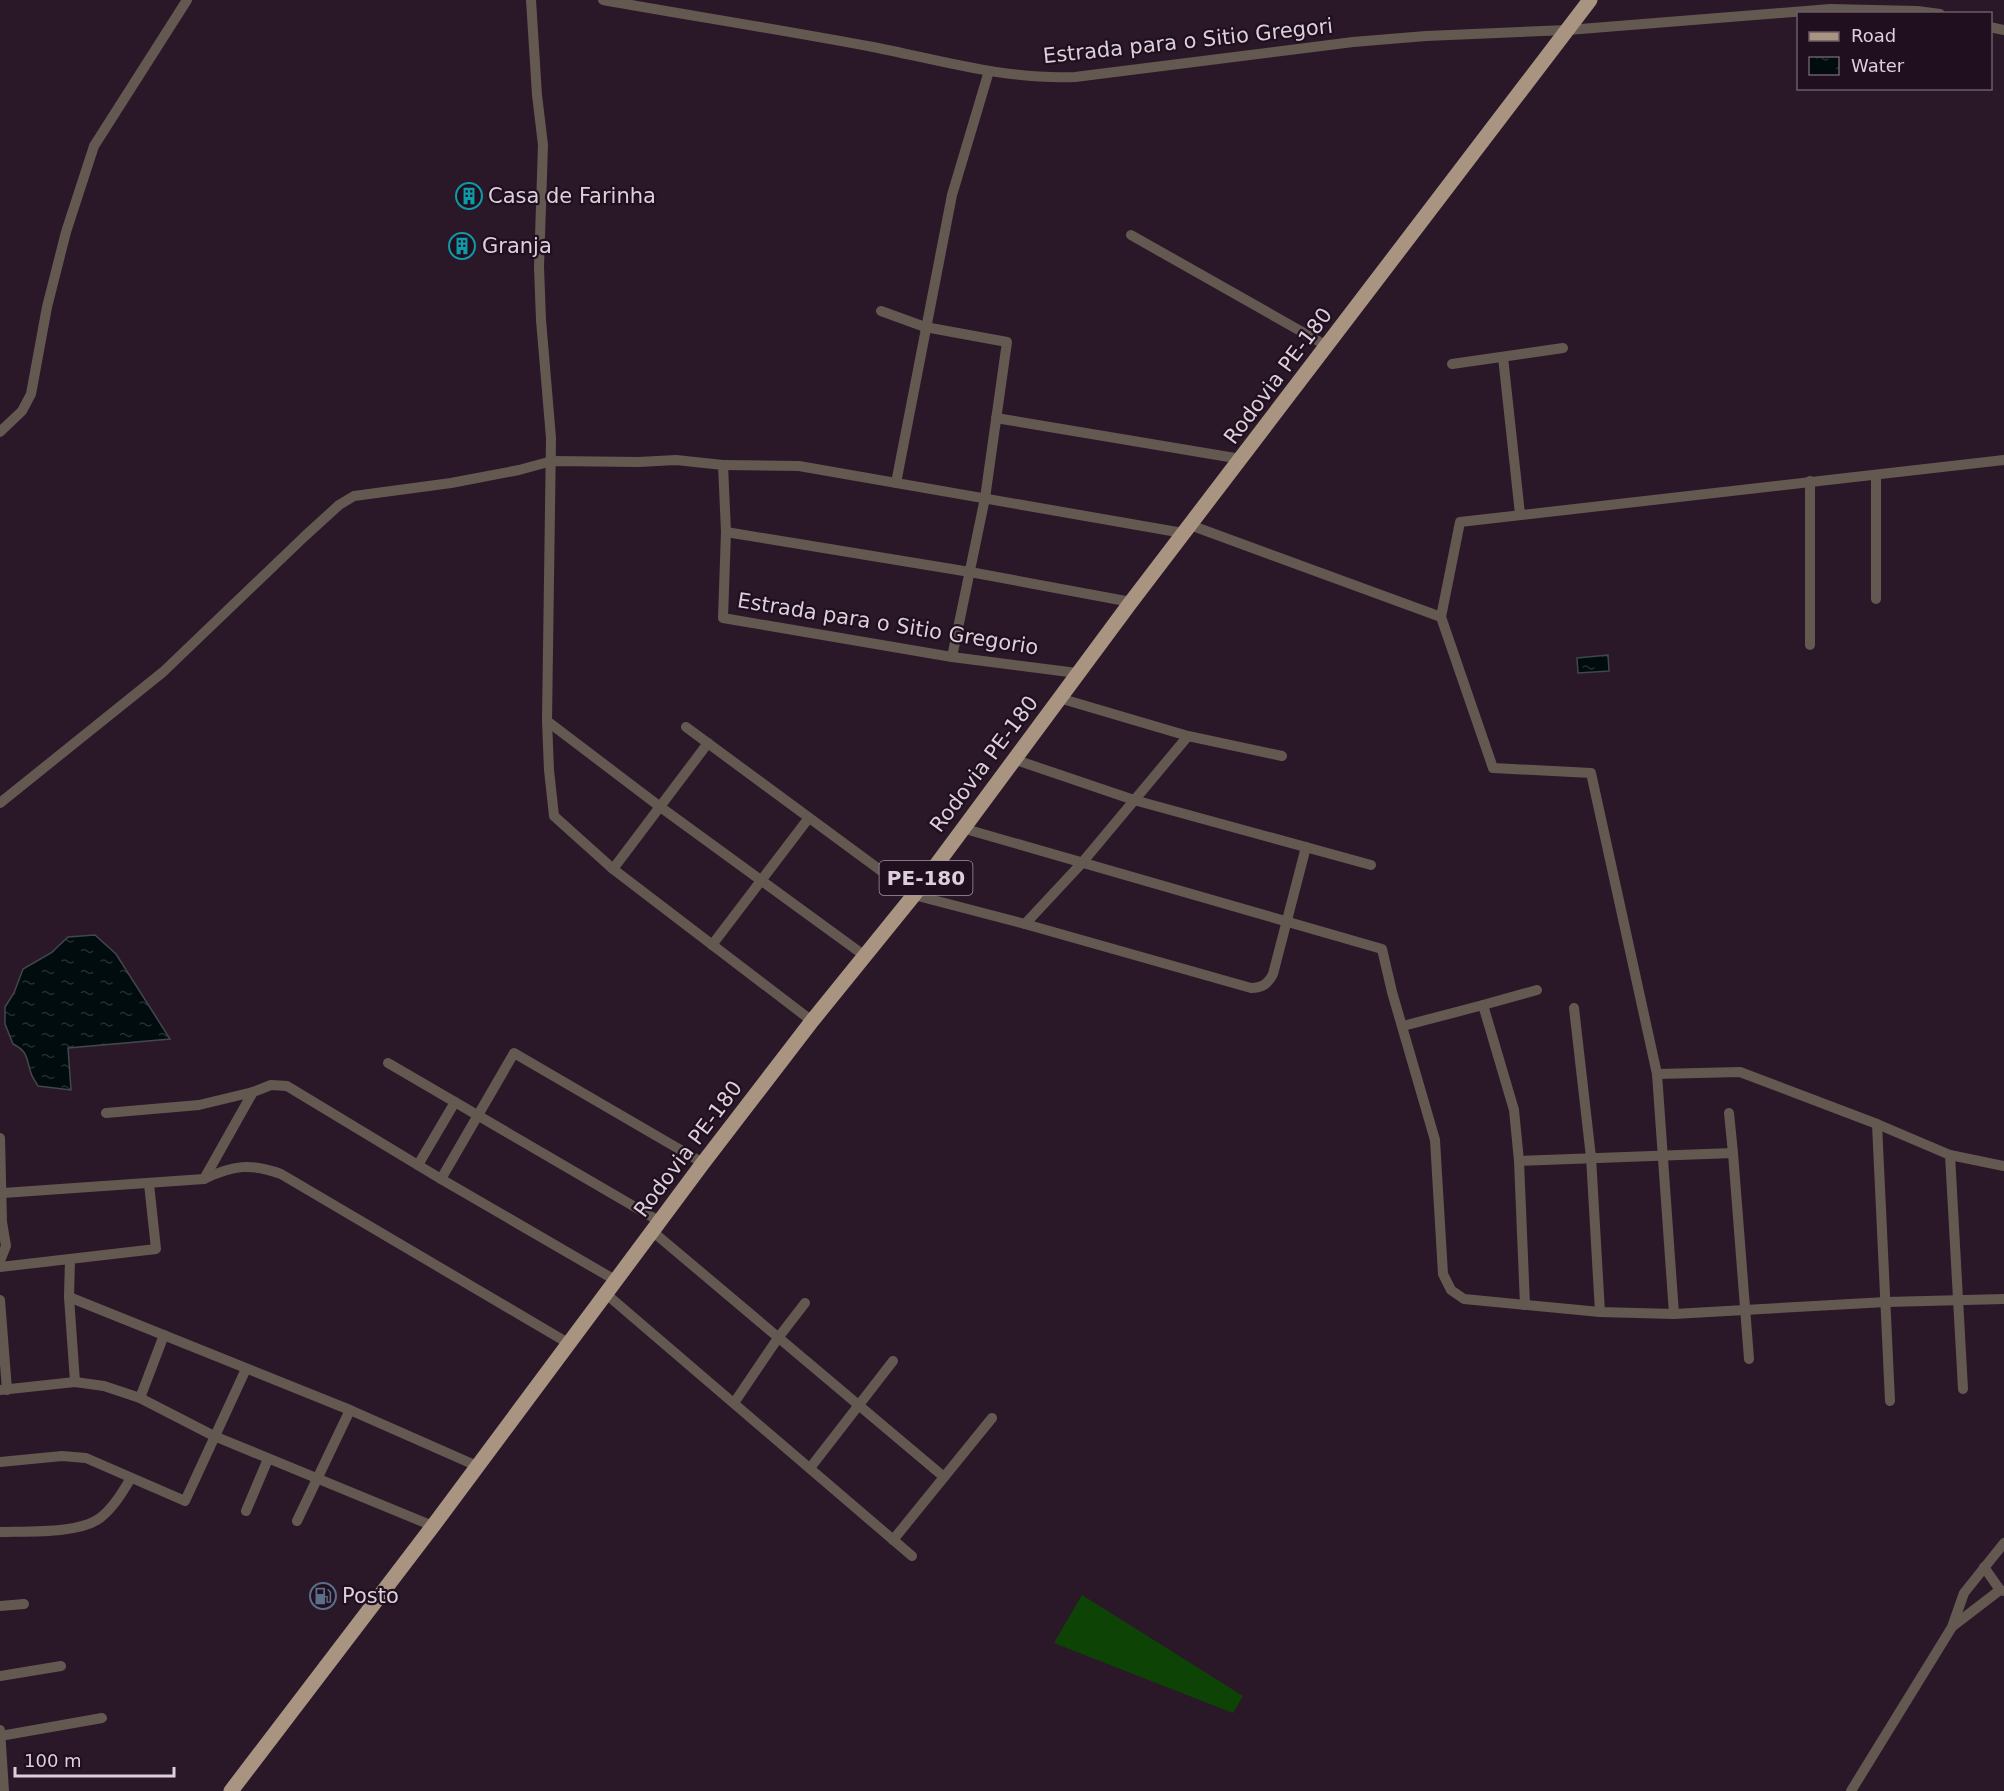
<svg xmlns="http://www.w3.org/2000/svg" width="2004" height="1791" font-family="'DejaVu Sans',sans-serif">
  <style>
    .pitch { fill: #0d4405 }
    .water { fill: url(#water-ripples); stroke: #42474c; stroke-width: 1.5 }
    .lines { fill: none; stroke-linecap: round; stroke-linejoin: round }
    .minor { stroke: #635951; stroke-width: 10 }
    .primary { stroke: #a99482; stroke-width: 15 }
    .labels { text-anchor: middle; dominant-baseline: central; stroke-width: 4.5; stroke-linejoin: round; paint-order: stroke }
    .shield { fill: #200f1f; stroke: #a496a3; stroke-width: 1.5 }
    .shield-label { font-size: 20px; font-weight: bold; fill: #dcd0db }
    .street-label { font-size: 21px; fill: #dcd0db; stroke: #200f1f }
    .poi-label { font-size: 21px; fill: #dcd0db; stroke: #200f1f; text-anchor: start }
  </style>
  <defs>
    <pattern id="water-ripples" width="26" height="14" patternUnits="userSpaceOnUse" patternTransform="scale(1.5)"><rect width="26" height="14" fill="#000c0e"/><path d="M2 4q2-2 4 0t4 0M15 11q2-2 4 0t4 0" fill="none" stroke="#252e30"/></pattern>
  </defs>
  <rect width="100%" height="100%" fill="#2a1829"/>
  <path class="pitch" d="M1082,1595l161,101 -10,17 -179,-70z"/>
  <g class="water">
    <path d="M1608,655l1,16 -31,2 -1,-15z"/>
    <path d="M95,935l21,19 54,85 -102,9 3,42 -33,-4c-2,-4 -6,-9 -7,-13 -5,-14 -2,-21 -18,-29l-8,-20v-17l9,-14 9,-24 28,-16 17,-16z"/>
  </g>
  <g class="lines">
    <g class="minor">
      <path d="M531,0l6,95 6,50 -4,122 2,53 10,118 -4,283 2,49 5,46 59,53"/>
      <path d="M603,0c90,16 180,30 270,47 66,13 133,33 202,30l278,-35 73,-6 142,-6 262,-21 87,2 23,3"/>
      <path d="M1990,27l14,3"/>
      <path d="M1131,235l196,111"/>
      <path d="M881,311l44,16 82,15 -22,156 -33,159"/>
      <path d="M1503,357l17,157"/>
      <path d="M1452,364l111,-16"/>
      <path d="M996,418l245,41"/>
      <path d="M0,432l22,-21 9,-17 16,-87 19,-75 28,-86 93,-146"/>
      <path d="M723,465l76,1 384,67"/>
      <path d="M896,483l56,-288 37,-124"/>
      <path d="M1190,525l251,92"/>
      <path d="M726,532l244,40 161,30"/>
      <path d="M1876,599v-124"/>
      <path d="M1810,645v-164"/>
      <path d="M1059,698l129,38 94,20"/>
      <path d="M547,721l112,85 206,150"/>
      <path d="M686,727l228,168 111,29 56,-60 107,-128"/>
      <path d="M708,743l-95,126 199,152"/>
      <path d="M1013,759l121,41 237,65"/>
      <path d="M0,803l163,-131 142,-136 34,-31 15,-9 97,-13 68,-13 33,-9 87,1 37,-2 47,5 3,67 -3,86 229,39 125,16"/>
      <path d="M962,828l420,121 10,43 43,148 8,134 8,16 13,9 136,13 74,2 212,-12 118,-3"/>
      <path d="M1025,924l226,64c11,0 17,-4 22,-14l33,-127"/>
      <path d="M712,945l96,-126"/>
      <path d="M1483,1005l54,-15"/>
      <path d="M1574,1008l17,149 9,155"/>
      <path d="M1403,1026l80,-21 31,105 5,51 6,144"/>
      <path d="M388,1063l271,158"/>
      <path d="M1657,1074l83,-2 137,52 73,31 54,11"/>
      <path d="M106,1113l93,-8 54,-13"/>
      <path d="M1729,1113l4,40"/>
      <path d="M1877,1124l13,277"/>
      <path d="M0,1138l2,84 4,24 -6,15"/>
      <path d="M1950,1155l13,234"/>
      <path d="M1519,1161l214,-8 16,206"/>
      <path d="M418,1165l37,-63"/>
      <path d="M204,1179c29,-14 47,-16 77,-5l287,169"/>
      <path d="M441,1179l73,-126 189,110"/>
      <path d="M3,1193l201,-14 49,-87 18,-7 16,1 154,93 174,101"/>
      <path d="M652,1231l292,246"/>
      <path d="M70,1259l-1,38 6,85"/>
      <path d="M0,1267l156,-18 -7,-65"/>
      <path d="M605,1293l307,263"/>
      <path d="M69,1297l281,113 127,56"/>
      <path d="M0,1300l7,90"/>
      <path d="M1674,1314l-17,-240 -66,-301 -98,-5 -52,-151 19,-95 544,-62"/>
      <path d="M0,1390l75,-8 29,4 36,12 74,38 219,90"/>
      <path d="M140,1398l24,-63"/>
      <path d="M734,1403l44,-65 27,-35"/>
      <path d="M0,1462l62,-6 24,2 99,43 61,-132"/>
      <path d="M810,1468l83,-107"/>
      <path d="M246,1511l22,-52"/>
      <path d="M297,1521l53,-111"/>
      <path d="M0,1532c26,-1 79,2 100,-14 13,-10 22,-25 31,-40"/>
      <path d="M893,1540l99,-122"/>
      <path d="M1984,1567l16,23 4,1"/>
      <path d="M0,1606l24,-2"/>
      <path d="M1953,1626l47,-36"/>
      <path d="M0,1676l61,-10"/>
      <path d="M0,1730l4,61"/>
      <path d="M0,1736l102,-18"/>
      <path d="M1851,1791l101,-164 12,-34 40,-50"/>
    </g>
    <path class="primary" d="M231,1791l202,-265 270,-363 109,-142 102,-126 217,-293 459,-602"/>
  </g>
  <defs>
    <symbol id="building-ring" viewBox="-11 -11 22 22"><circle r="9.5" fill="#200f1f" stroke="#0f9aa8" stroke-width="1.5"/><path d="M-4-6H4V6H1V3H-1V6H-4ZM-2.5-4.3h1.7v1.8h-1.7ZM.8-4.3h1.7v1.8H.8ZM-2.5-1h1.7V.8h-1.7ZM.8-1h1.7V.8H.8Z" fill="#0f9aa8"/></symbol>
    <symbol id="fuel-ring" viewBox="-11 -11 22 22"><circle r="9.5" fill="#200f1f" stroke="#5c6f8a" stroke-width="1.5"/><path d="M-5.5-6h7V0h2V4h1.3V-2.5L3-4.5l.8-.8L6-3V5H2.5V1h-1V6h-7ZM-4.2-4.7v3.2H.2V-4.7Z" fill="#5c6f8a"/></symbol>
  </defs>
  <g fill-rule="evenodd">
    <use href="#building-ring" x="454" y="181" width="30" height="30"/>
    <use href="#building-ring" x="447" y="231" width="30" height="30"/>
    <use href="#fuel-ring" x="308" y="1581" width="30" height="30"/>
  </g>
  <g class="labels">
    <rect class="shield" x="879.5" y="861" width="93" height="34" rx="4.5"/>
    <g class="shield-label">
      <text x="926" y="878">PE-180</text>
    </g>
    <g class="street-label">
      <text transform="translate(1188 41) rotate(-6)">Estrada para o Sitio Gregori</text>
      <text transform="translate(1278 376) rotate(-53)">Rodovia PE-180</text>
      <text transform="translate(888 624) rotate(9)">Estrada para o Sitio Gregorio</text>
      <text transform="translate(984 764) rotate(-53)">Rodovia PE-180</text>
      <text transform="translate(688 1149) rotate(-53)">Rodovia PE-180</text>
    </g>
    <g class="poi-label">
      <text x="488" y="196">Casa de Farinha</text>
      <text x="482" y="246">Granja</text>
      <text x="342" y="1596">Posto</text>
    </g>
  </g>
  <rect x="1797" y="12" width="195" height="78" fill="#200f1f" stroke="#6b5c6a" stroke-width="1.5"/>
  <rect x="1809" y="32" width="30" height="9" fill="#a99482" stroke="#6b5c6a" stroke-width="1.5"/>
  <text x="1851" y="42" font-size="18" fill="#dcd0db">Road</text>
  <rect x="1809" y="57" width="30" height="18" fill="url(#water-ripples)" stroke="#6b5c6a" stroke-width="1.5"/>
  <text x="1851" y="72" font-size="18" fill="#dcd0db">Water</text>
  <path d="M15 1767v9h159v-9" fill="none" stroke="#dcd0db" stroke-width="3"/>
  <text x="24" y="1767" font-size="18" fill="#dcd0db" stroke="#200f1f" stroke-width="4.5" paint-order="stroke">100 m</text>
</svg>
